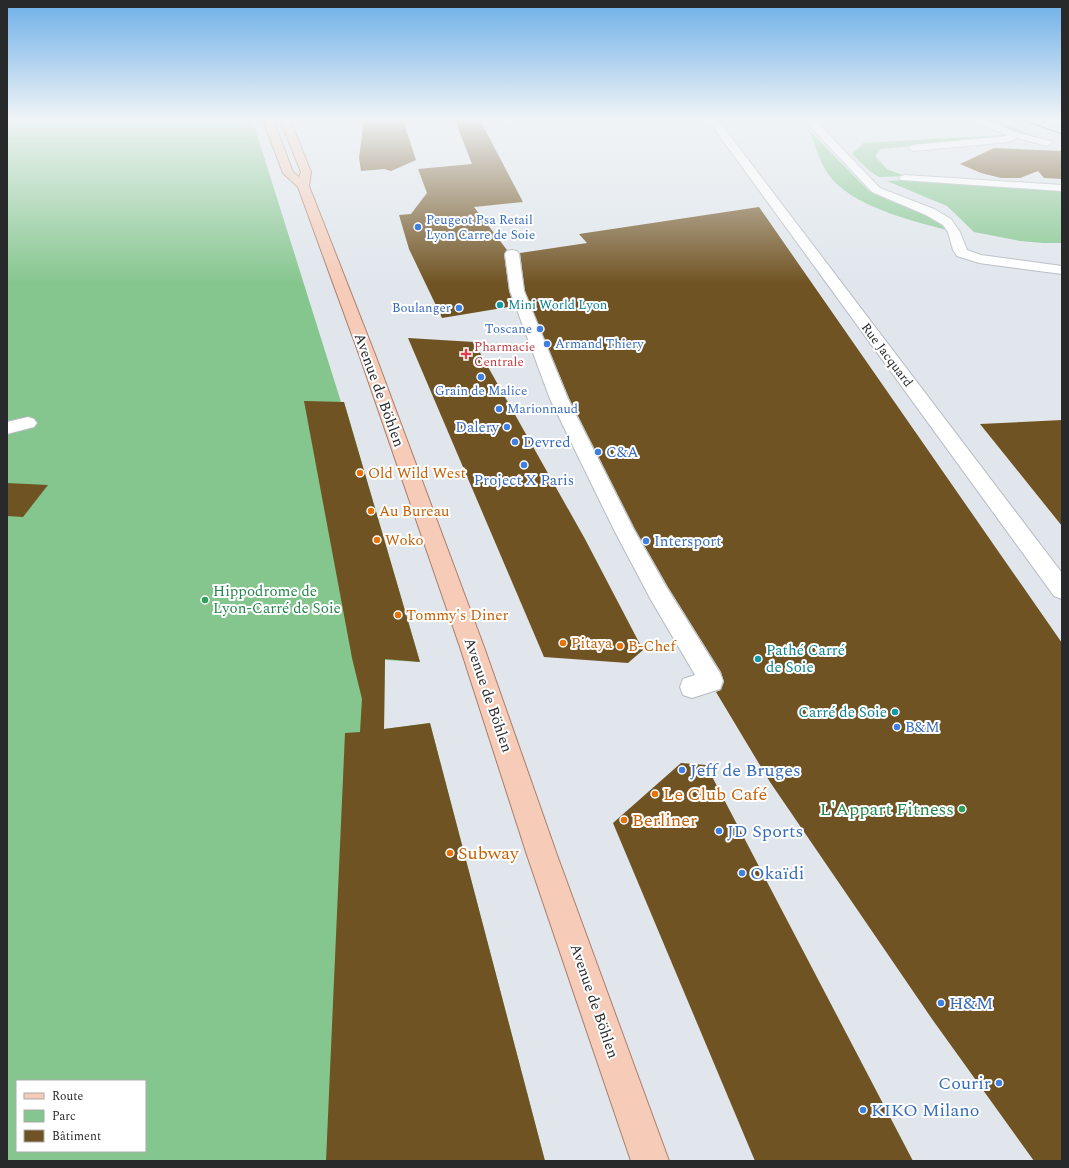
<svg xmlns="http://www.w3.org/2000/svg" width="1069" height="1168" font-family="Spectral,serif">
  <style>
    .green { fill: #85c68e; fill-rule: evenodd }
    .building { fill: #705322 }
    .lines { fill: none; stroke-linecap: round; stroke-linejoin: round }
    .minor-casing { stroke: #b5bbc0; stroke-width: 2 }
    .major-casing { stroke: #aa7d69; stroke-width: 2 }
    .minor { fill: #fff; fill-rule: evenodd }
    .major { fill: #f6ccb9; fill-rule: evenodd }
    .tram { stroke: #434548; stroke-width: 1 }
    .shop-dot { fill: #3f7fe0; stroke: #fff; stroke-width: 1.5 }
    .culture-dot { fill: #0f9aa8; stroke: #fff; stroke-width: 1.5 }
    .health-dot { fill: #e0444e; stroke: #fff; stroke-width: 1.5 }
    .food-dot { fill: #e8710a; stroke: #fff; stroke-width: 1.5 }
    .leisure-dot { fill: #2e9e5b; stroke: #fff; stroke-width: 1.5 }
    .labels { text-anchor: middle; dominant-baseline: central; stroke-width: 4; stroke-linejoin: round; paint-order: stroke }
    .far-shop-label { font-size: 13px; fill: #366cbe; stroke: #fff; text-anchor: start }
    .far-culture-label { font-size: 13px; fill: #0d838f; stroke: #fff; text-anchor: start }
    .far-health-label { font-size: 13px; fill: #be3a42; stroke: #fff; text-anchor: start }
    .far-street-label { font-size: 13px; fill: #27292b; stroke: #fff }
    .street-label { font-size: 15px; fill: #27292b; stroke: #fff }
    .shop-label { font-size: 15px; fill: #366cbe; stroke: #fff; text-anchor: start }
    .food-label { font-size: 15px; fill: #c56008; stroke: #fff; text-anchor: start }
    .leisure-label { font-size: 15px; fill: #27864d; stroke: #fff; text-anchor: start }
    .culture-label { font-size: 15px; fill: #0d838f; stroke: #fff; text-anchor: start }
    .near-shop-label { font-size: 18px; fill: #366cbe; stroke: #fff; text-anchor: start }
    .near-food-label { font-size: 18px; fill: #c56008; stroke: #fff; text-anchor: start }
    .near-leisure-label { font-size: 18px; fill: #27864d; stroke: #fff; text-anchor: end }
  </style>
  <rect width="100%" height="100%" fill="#e0e6ec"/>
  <g class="green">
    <path d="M7,120h235l12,5 87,277h3l76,260 -35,-2 -1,69 46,-6 115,438h-538zM17,1081h128v70h-128z"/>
    <path d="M982,120h13l59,24 -22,-6z"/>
    <path d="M809,130l59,60c25,15 57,19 79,40 -35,-9 -96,-24 -118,-55 -8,-10 -15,-32 -20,-45z"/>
    <path d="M1003,135l1,2 -123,12 -6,7 12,13 18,7 -26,1 -8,-5 -19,-18 11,-11z"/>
    <path d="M909,180l153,5v58h-19l-23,-2 -46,-9 -27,-26 -60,-25z"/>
  </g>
  <g class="building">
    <path d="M364,120h39l13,40 -25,11 -7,-2 -23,2 -2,-13z"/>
    <path d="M455,120h25l43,82 -49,5 33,43 -3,4 5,37 5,15 -72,12 -33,-69 -10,-34 12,-1 16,-21 -9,-24 54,-5z"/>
    <path d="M994,148l68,3v28l-18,-1 -6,-7 -18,7h-19l-20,-5 -21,-9z"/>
    <path d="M759,207l303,436v518h-28l-102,-142 -162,-237 -54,-90 5,-2 3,-8 -3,-10 -53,-85 -33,-58 -66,-131 -44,-107 -5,-38 67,-10 -8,-9z"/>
    <path d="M408,338l66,4 111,197 58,111 -15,13 -84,-6z"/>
    <path d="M304,401l40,1 76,260 -35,-3 -1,70 46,-6 115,438h-219l19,-428 15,-1 2,-33 -10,-41z"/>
    <path d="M1062,420v106l-82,-102z"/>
    <path d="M7,483l41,2 -25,32 -16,-1z"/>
    <path d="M681,763l25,2 207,396h-158l-142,-338z"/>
  </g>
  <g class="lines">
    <defs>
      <g id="minor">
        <path d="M708,120h10l344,453v26l-8,-3z"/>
        <path d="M804,120h11l65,68 54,21 17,10 9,13 7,18 14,5 81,11v8l-83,-11 -22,-7 -4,-6 -5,-18 -5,-7 -17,-10 -54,-23z"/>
        <path d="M972,120h14l32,13 33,8 1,2 -5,3 -30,-8 -8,4 -96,9 -5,-3 5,-3 95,-9z"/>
        <path d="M1048,120h14v6l-12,-4z"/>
        <path d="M905,175l157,10v6l-161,-11 -2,-2 2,-2z"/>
        <path d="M512,250l5,1 2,3 5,37 44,108 66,131 33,58 53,85 3,8 -3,8 -28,9 -9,-3 -3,-8 3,-8 12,-4 -44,-75 -37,-70 -64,-131 -40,-108 -5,-37 2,-3z"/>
        <path d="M28,417l6,2 3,4 -3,4 -27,7v-12z"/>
      </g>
      <path id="major" d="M263,120h10l20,52 6,5 2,-5 -21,-52h10l21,52 -2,14 67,171 108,290 73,208 112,306h-38l-104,-306 -67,-208 -100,-290 -62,-170 -15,-14z"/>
    </defs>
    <use href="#minor" class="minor-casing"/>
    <use href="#major" class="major-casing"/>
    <use href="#minor" class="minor"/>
    <use href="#major" class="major"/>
    <path class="tram" d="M1023,120l39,14"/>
  </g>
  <linearGradient id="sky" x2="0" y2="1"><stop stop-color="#6cafe8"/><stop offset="0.42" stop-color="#f1f4f6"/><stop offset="1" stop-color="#f1f4f6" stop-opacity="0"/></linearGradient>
  <rect width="1069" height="284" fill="url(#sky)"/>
  <g class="shop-dot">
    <circle cx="418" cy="227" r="4"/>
    <circle cx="459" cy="308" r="4"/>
    <circle cx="540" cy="329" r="4"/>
    <circle cx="547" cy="344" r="4"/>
    <circle cx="481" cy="377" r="4"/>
    <circle cx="499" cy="409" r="4"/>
    <circle cx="507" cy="427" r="4"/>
    <circle cx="515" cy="442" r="4"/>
    <circle cx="598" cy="452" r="4"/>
    <circle cx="524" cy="465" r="4"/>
    <circle cx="646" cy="541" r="4"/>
    <circle cx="897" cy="727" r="4"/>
    <circle cx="682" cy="770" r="4"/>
    <circle cx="719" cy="831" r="4"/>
    <circle cx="742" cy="873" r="4"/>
    <circle cx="941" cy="1003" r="4"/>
    <circle cx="999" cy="1083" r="4"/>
    <circle cx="863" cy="1110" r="4"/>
  </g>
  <g class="culture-dot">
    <circle cx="500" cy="305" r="4"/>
    <circle cx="758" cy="659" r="4"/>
    <circle cx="895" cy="712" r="4"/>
  </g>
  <path class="health-dot" d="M464 348h4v4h4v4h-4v4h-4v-4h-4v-4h4z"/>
  <g class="food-dot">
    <circle cx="360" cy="473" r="4"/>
    <circle cx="371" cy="511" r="4"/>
    <circle cx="377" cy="540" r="4"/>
    <circle cx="398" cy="615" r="4"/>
    <circle cx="563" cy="643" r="4"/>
    <circle cx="620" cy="646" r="4"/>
    <circle cx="655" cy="794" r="4"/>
    <circle cx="624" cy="820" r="4"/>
    <circle cx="450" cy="853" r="4"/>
  </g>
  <g class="leisure-dot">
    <circle cx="205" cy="600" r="4"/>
    <circle cx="962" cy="809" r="4"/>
  </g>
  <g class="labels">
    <g class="far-shop-label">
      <text x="426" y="220">Peugeot Psa Retail<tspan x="426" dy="15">Lyon Carre de Soie</tspan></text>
      <text x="451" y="308" text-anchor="end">Boulanger</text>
      <text x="532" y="329" text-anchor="end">Toscane</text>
      <text x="555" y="344">Armand Thiery</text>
      <text x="481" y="391" text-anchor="middle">Grain de Malice</text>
      <text x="507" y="409">Marionnaud</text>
    </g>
    <g class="far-culture-label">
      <text x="508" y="305">Mini World Lyon</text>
    </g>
    <g class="far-health-label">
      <text x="474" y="347">Pharmacie<tspan x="474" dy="15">Centrale</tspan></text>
    </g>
    <g class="far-street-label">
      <text transform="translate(887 355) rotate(53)">Rue Jacquard</text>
    </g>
    <g class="street-label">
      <text transform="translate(379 390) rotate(70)">Avenue de Böhlen</text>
      <text transform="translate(488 695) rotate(71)">Avenue de Böhlen</text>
      <text transform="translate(594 1001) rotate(71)">Avenue de Böhlen</text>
    </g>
    <g class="shop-label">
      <text x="499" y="427" text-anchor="end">Dalery</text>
      <text x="523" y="442">Devred</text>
      <text x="606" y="452">C&amp;A</text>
      <text x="524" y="480" text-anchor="middle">Project X Paris</text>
      <text x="654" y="541">Intersport</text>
      <text x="905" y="727">B&amp;M</text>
    </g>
    <g class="food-label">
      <text x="368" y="473">Old Wild West</text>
      <text x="379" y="511">Au Bureau</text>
      <text x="385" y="540">Woko</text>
      <text x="406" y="615">Tommy's Diner</text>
      <text x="571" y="643">Pitaya</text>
      <text x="628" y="646">B-Chef</text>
    </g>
    <g class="leisure-label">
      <text x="213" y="591">Hippodrome de<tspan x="213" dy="17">Lyon-Carré de Soie</tspan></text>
    </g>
    <g class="culture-label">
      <text x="766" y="650">Pathé Carré<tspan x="766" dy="17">de Soie</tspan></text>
      <text x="887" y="712" text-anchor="end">Carré de Soie</text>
    </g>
    <g class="near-shop-label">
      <text x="690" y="770">Jeff de Bruges</text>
      <text x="727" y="831">JD Sports</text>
      <text x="750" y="873">Okaïdi</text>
      <text x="949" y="1003">H&amp;M</text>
      <text x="991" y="1083" text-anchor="end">Courir</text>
      <text x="871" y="1110">KIKO Milano</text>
    </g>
    <g class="near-food-label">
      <text x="663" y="794">Le Club Café</text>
      <text x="632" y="820">Berliner</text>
      <text x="458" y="853">Subway</text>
    </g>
    <g class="near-leisure-label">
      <text x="954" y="809">L'Appart Fitness</text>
    </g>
  </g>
  <rect width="1069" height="1168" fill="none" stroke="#27292b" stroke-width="16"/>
  <rect x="16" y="1080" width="130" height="72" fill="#ffffff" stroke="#a9a9aa"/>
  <rect x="24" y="1093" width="20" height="6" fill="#f6ccb9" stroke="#a9a9aa"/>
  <text x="52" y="1100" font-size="12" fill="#27292b">Route</text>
  <rect x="24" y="1110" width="20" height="12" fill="#85c68e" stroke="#a9a9aa"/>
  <text x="52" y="1120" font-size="12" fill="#27292b">Parc</text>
  <rect x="24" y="1130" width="20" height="12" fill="#705322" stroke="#a9a9aa"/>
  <text x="52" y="1140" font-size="12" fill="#27292b">Bâtiment</text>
</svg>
